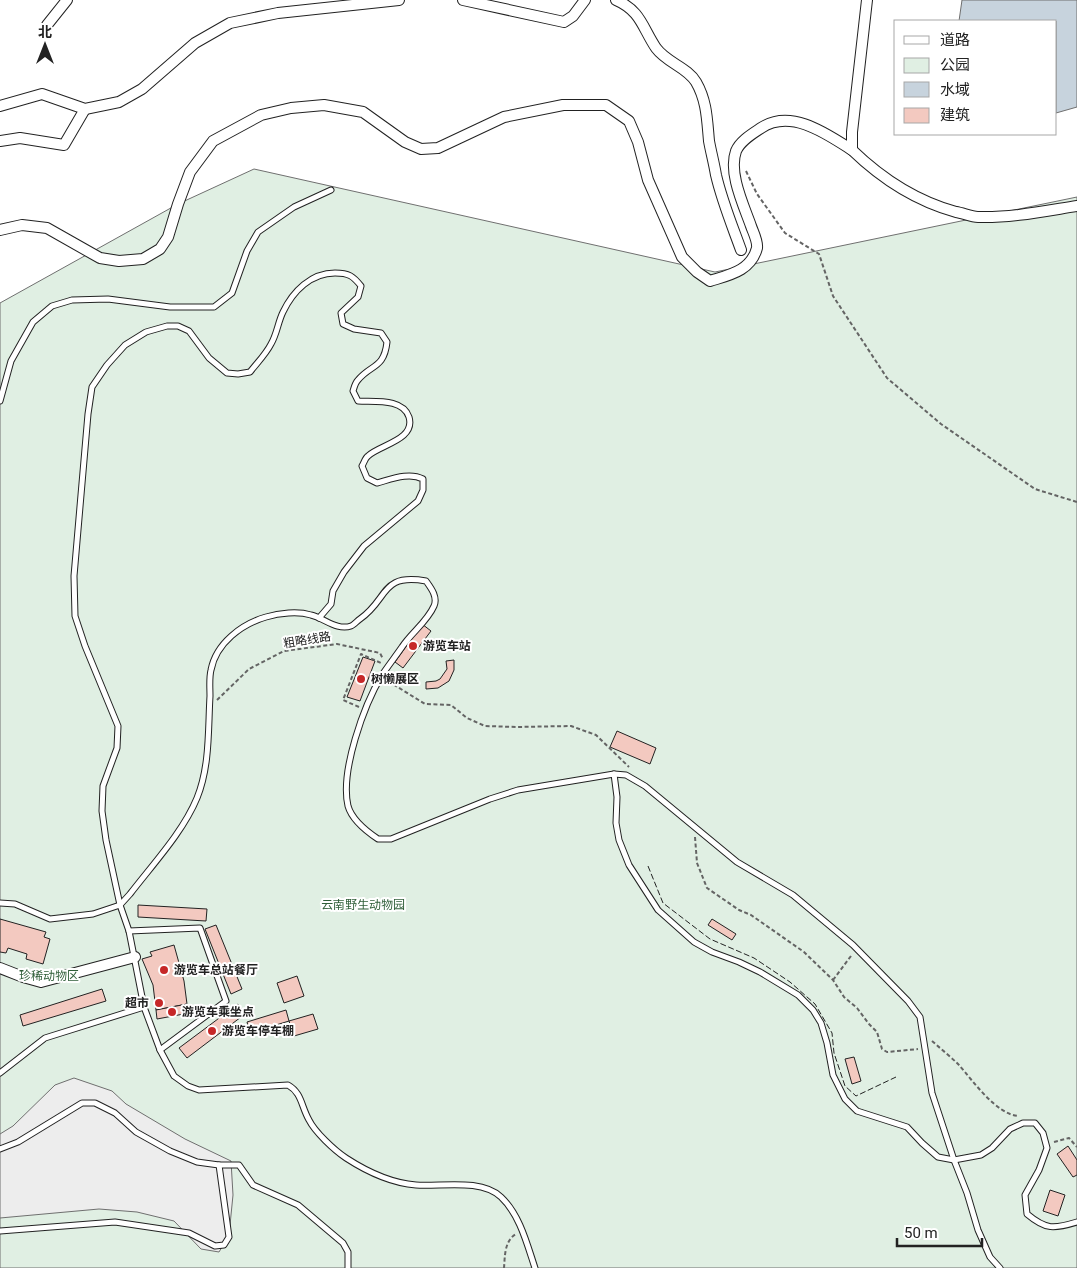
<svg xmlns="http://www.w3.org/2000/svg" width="1077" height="1268" font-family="Roboto,'Noto Sans SC',sans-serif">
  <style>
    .green { fill: #e0efe3; stroke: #6f6f6f }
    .parking { fill: #ededed; stroke: #6f6f6f }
    .water { fill: #c7d3dd; stroke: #6f6f6f }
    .building { fill: #f3c9c0; stroke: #222 }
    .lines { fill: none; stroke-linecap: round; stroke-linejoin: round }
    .lane-casing { stroke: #222; stroke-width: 7 }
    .street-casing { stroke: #222; stroke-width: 12 }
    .path { stroke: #646464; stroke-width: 2; stroke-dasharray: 4 2.5; stroke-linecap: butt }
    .lane { stroke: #fff; stroke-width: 5 }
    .street { stroke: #fff; stroke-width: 10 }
    .fence { stroke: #222; stroke-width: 1; stroke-dasharray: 6 2.5; stroke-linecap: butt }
    .poi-dot { fill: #c62828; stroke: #fff; stroke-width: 2 }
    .labels { text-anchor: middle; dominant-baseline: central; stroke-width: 4; stroke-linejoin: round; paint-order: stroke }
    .street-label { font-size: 12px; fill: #222; stroke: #fff }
    .poi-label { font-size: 12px; font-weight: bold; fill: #222; stroke: #fff; text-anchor: start }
    .park-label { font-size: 12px; fill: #2f5e38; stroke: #fff }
  </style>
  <rect width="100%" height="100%" fill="#fff"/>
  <path class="green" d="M254,169l461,103 362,-75v1071h-1077v-965l178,-99z"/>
  <path class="parking" d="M74,1078l38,13 14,13 59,35 46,22 2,34 -4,40 -10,17 -18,-3 -27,-28 -37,-9 -38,-3 -99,9v-84l13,-8 42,-41z"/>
  <path class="water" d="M962,0h115v107l-21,6v-92h-97z"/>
  <g class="building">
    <path d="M422,624l9,7 -28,37 -8,-6z"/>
    <path d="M363,657l12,4 -15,40 -13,-4z"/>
    <path d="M454,660v10l-5,11 -11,7 -12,1v-7l10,-1 4,-2 7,-10 -1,-8z"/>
    <path d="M617,731l39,17 -6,16 -40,-17z"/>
    <path d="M138,905l69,4 -1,12 -68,-4z"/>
    <path d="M0,919l46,13 -2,5 6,2 -7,25 -17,-5 1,-5 -19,-6 -2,5 -6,-1z"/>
    <path d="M712,919l24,15 -4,6 -24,-15z"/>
    <path d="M216,925l26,64 -11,5 -26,-65z"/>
    <path d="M174,945l10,36 3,23 -31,6 -3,-25 -11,-26 10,-3 -2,-4z"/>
    <path d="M297,976l7,20 -20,7 -7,-20z"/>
    <path d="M102,989l4,12 -83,25 -3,-11z"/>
    <path d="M187,1004l2,9 -32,6 -1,-9z"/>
    <path d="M238,1004l7,10 -58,44 -8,-10z"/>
    <path d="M286,1010l3,11 -39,12 -3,-11z"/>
    <path d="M313,1014l5,15 -24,7 -5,-15z"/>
    <path d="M854,1057l7,24 -9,3 -7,-25z"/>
    <path d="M1068,1146l9,14v15l-4,2 -16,-23z"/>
    <path d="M1050,1190l15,5 -7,21 -15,-5z"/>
  </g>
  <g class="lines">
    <defs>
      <g id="lane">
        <path d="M0,401l11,-40 22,-39 19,-16 20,-6 36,-1 62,8h44l18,-14 15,-42 11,-19 36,-25 37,-17"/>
        <path d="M319,618l12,-14 2,-13 11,-19 20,-26 54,-45 5,-11v-11c-14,-7 -31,0 -46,4l-10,-5 -5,-12c2,-3 3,-8 6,-10 11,-11 48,-16 41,-39 -6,-19 -34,-15 -51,-16l-5,-10c1,-3 2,-8 5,-11 13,-16 26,-11 29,-38l-6,-9 -27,-4 -11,-5 -2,-11 17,-16 3,-11c-8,-10 -12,-13 -26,-13 -24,0 -42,18 -52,39 -5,10 -6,22 -12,32 -5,10 -14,19 -21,28l-12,2 -11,-1 -18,-15 -20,-27 -11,-5h-11l-21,6 -21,13 -18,20 -15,22 -4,27 -14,162 1,40 10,30 33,80 -1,22 -14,38 -1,25 4,29 14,65 9,26 15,76 16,43 14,26 14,10 11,4 89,-5c14,8 13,21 21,35 6,12 25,30 37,38 20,13 45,25 70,27 24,2 65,-7 85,12 19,18 26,47 34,71"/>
        <path d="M614,774l3,23 -1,26 3,17 10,25 29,45 36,32 18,10 27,10 21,10 38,23 15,15 8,13 6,20 6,32 12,24 12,12 50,16 15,16 16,14 16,3 27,-5 11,-7 18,-19 13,-6h12l8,10 4,15 -8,22 -14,25 2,19c19,16 27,15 50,8"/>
        <path d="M0,903l15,1 35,15 43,-5 27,-9 10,-11c23,-30 53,-62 67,-96 13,-32 11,-68 13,-102 0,-8 -1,-18 1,-26 5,-27 31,-46 55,-53 13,-4 32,-6 45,-2 13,3 26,16 40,11 3,-1 6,-5 9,-7 29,-20 20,-46 66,-38 5,7 12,16 8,25 -7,16 -23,27 -32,41 -7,10 -14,19 -20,28 -18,30 -42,96 -34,131 4,14 18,25 30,33h13l99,-40 28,-9 96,-16 12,1 19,11 92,76 56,33 60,50 55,56 12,16 12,76 22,67 13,33 11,37 12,27 10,11"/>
        <path d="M129,931l71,-3 26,73 -66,49"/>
        <path d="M0,1073l45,-35 99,-31"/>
        <path d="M0,1149l18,-7 64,-39h13l20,10 21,19 34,19 27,11 22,3h20l14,20 45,20 45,38 5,9v16"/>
        <path d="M0,1231l115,-9 74,11 26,13 9,-1 5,-8 -10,-72"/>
      </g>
      <g id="street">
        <path d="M463,0l101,22 9,-6 12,-16"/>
        <path d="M616,0c25,11 26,27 40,48 11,15 31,19 40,34 11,19 11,38 13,59 2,11 5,22 7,34 6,26 16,50 25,75"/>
        <path d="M867,0l-15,132v18c30,29 64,51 104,62 7,1 15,5 22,5 33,1 67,-6 99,-11"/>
        <path d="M47,25l20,-25"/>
        <path d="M0,106l42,-12 43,15 34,-7 23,-13 53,-46 35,-20 48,-10 121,-13"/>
        <path d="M0,141l20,-3 44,7 21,-36"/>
        <path d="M0,230l22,-5 25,3 53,30 19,3 24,-2 17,-10 8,-12 10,-33 12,-32 23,-31 48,-26 30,-7 33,-3 39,7 42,30 16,7 17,-1 66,-31 59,-12h43l23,16 9,21 10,38 34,77 15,15 13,9c19,-6 41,-10 47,-33 1,-7 -4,-16 -6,-22 -7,-20 -23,-53 -15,-75 4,-10 16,-17 25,-23 30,-20 66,6 91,22"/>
        <path d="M0,968l23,9 18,5 94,-25"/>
      </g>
    </defs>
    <use href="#lane" class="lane-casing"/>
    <use href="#street" class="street-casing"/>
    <g class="path">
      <path d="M746,171l11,23 28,39 34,21 14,42 54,82 54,46 94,65 42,13"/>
      <path d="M388,681l37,23 26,1 16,13 18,8 31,1 55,-1 25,9 33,32"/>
      <path d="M217,700l32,-31 35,-18 53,-7 43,9 3,6"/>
      <path d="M359,707l-16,-7 18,-46 20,9"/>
      <path d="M695,837l2,26 10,25 32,22 12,5 53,37 29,28 11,17 13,11 12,16 8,8 5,17 5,3 31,-3"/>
      <path d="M833,980l18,-24"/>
      <path d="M932,1041c9,8 19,16 27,24 14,16 37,49 59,51"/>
      <path d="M1054,1142l15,-4 8,9"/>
      <path d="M504,1268c1,-11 0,-27 12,-34"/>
    </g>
    <use href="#lane" class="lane"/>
    <use href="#street" class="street"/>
    <path class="fence" d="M648,866l15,37 47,36 44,19 36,24 25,22 17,29 2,20 11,33 11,10 40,-19"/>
  </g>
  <g class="poi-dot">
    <circle cx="413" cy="646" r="5"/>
    <circle cx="361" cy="679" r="5"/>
    <circle cx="164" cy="970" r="5"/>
    <circle cx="159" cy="1003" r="5"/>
    <circle cx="172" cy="1012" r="5"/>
    <circle cx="212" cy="1031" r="5"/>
  </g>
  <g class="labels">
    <g class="street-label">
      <text transform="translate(307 640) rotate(-9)">粗略线路</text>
    </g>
    <g class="poi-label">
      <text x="423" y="646">游览车站</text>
      <text x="371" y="679">树懒展区</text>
      <text x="174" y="970">游览车总站餐厅</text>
      <text x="149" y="1003" text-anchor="end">超市</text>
      <text x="182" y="1012">游览车乘坐点</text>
      <text x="222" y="1031">游览车停车棚</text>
    </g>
    <g class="park-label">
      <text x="363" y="905">云南野生动物园</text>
      <text x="49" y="976">珍稀动物区</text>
    </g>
  </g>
  <rect x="894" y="20" width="162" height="115" fill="#ffffff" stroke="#a7a7a7"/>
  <rect x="904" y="36" width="25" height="8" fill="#ffffff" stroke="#a7a7a7"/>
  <text x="940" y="45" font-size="15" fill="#222222">道路</text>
  <rect x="904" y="58" width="25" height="15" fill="#e0efe3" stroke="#a7a7a7"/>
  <text x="940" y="70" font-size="15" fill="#222222">公园</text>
  <rect x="904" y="82" width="25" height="15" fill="#c7d3dd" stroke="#a7a7a7"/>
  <text x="940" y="95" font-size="15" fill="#222222">水域</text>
  <rect x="904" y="108" width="25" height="15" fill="#f3c9c0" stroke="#a7a7a7"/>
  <text x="940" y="120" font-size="15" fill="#222222">建筑</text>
  <g transform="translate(45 45)" stroke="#ffffff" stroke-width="4" paint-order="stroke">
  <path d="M0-4L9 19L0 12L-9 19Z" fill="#222222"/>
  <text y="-8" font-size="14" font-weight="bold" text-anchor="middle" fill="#222222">北</text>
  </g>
  <path d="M897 1238v8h85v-8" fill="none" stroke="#222222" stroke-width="2.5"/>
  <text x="904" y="1238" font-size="15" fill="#222222" stroke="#ffffff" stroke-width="4" paint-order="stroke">50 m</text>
</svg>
